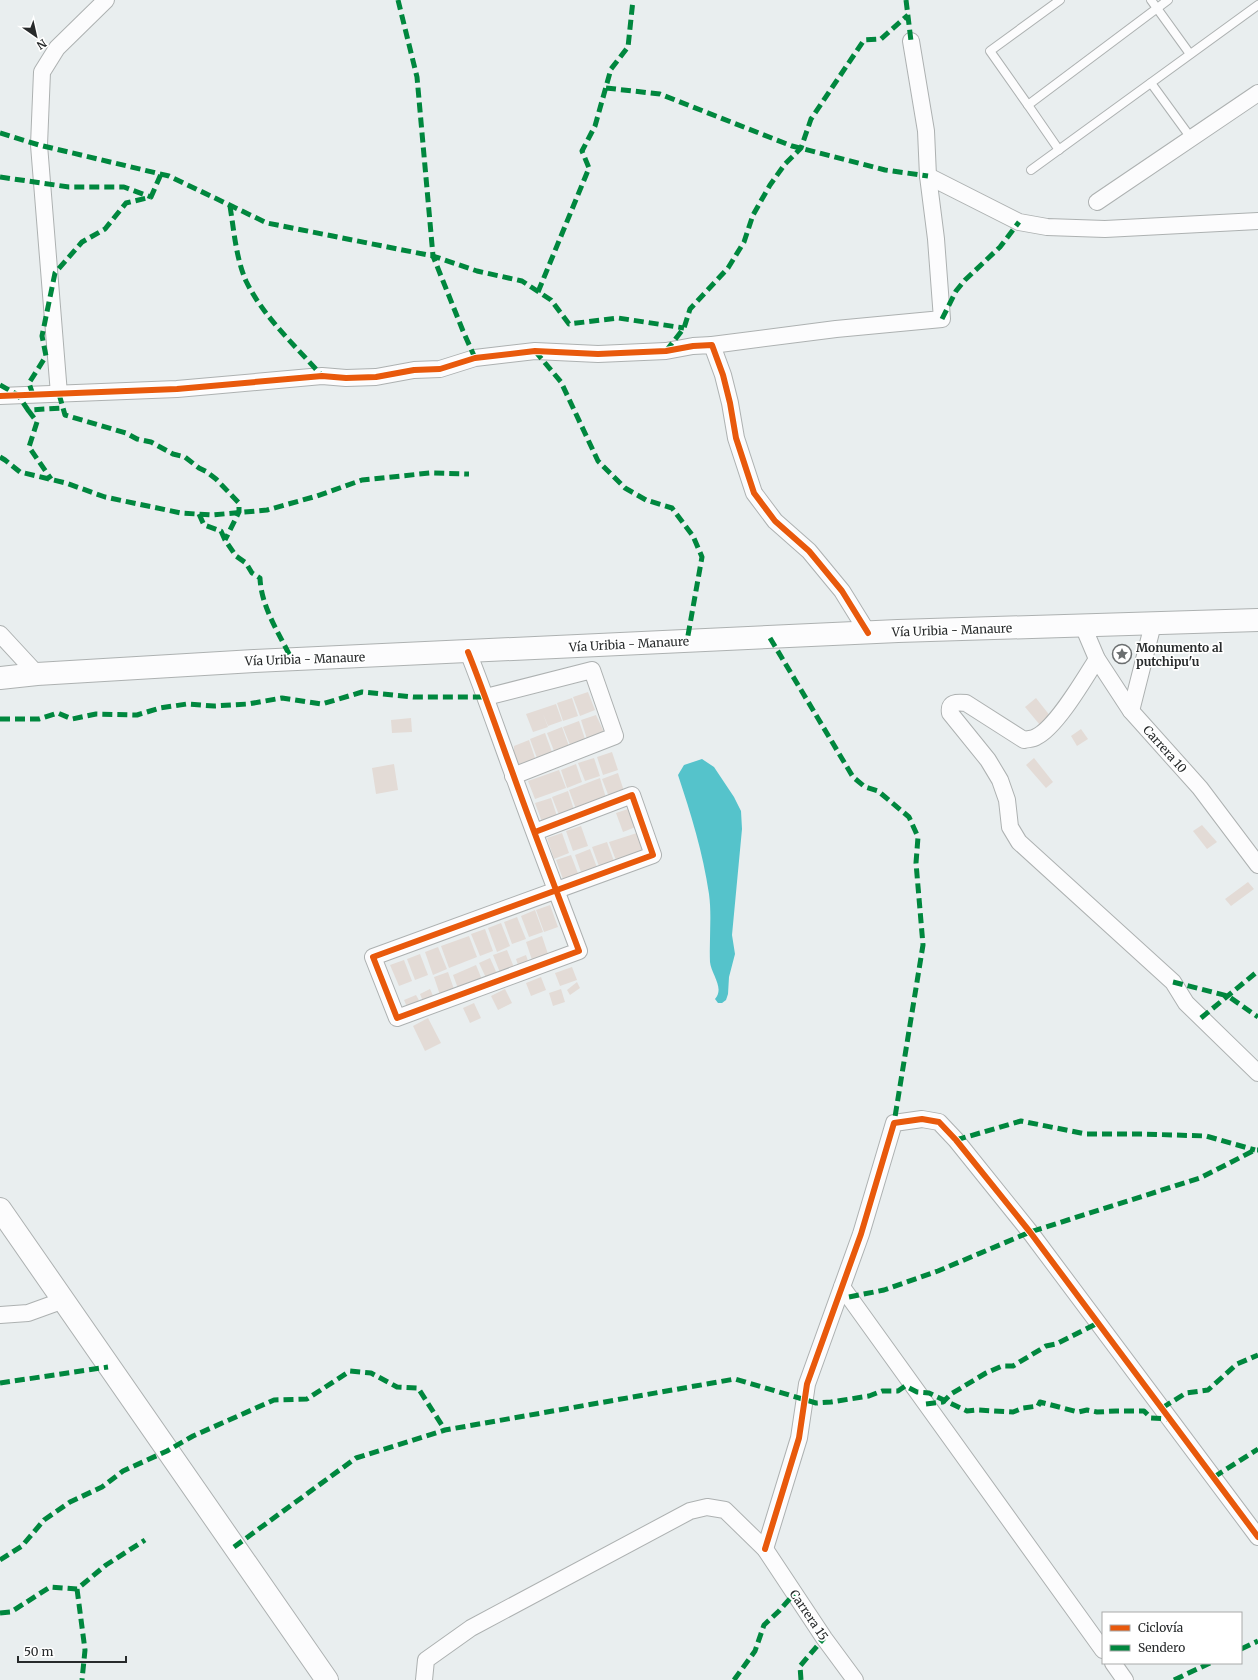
<svg xmlns="http://www.w3.org/2000/svg" width="1258" height="1680" font-family="Merriweather,serif">
  <style>
    .water { fill: #55c3cb }
    .building { fill: #e3dbd6 }
    .lines { fill: none; stroke-linecap: round; stroke-linejoin: round }
    .lane-casing { stroke: #adb1b1; stroke-width: 10 }
    .street-casing { stroke: #adb1b1; stroke-width: 18 }
    .secondary-casing { stroke: #adb1b1; stroke-width: 24 }
    .lane { stroke: #fcfcfd; stroke-width: 8 }
    .street { stroke: #fcfcfd; stroke-width: 16 }
    .secondary { stroke: #fcfcfd; stroke-width: 22 }
    .quiet { stroke: #00873e; stroke-width: 5; stroke-dasharray: 10 5; stroke-linecap: butt }
    .cycleway-casing { stroke: #fff; stroke-width: 8 }
    .cycleway { stroke: #e8590c; stroke-width: 6 }
    .labels { text-anchor: middle; dominant-baseline: central; stroke-width: 3.5; stroke-linejoin: round; paint-order: stroke }
    .street-label { font-size: 12px; fill: #272a2b; stroke: #fff }
    .poi-label { font-size: 12px; font-weight: bold; fill: #272a2b; stroke: #fff; text-anchor: start }
  </style>
  <rect width="100%" height="100%" fill="#e9eeef"/>
  <path class="water" d="M702,759l12,8 20,30 7,14 1,18 -10,106 3,19 -6,23 -1,17 -2,6 -4,3h-4l-3,-4c10,-11 -4,-25 -5,-37 -1,-23 2,-46 -1,-68 -6,-41 -18,-80 -31,-119l6,-10z"/>
  <g class="building">
    <path d="M588,692l7,18 -15,6 -7,-19z"/>
    <path d="M572,698l6,18 -15,5 -6,-18z"/>
    <path d="M1036,698l15,19 -11,8 -15,-18z"/>
    <path d="M556,704l6,17 -14,5 -5,-12 5,13 -15,5 -7,-18z"/>
    <path d="M596,715l8,17 -17,7 -6,-19z"/>
    <path d="M411,718l1,14 -20,1 -1,-13z"/>
    <path d="M579,721l6,18 -15,6 -7,-18z"/>
    <path d="M562,727l7,19 -15,5 -7,-18z"/>
    <path d="M1081,729l7,10 -11,7 -6,-10z"/>
    <path d="M545,733l7,19 -15,6 -7,-19z"/>
    <path d="M529,740l6,18 -21,14v-26z"/>
    <path d="M612,752l6,18 -15,5 -6,-18z"/>
    <path d="M594,758l6,18 -15,5 -7,-18z"/>
    <path d="M1034,758l19,24 -7,6 -20,-23z"/>
    <path d="M394,764l4,26 -22,4 -4,-26z"/>
    <path d="M576,764l6,18 -15,6 -6,-18z"/>
    <path d="M559,770l7,18 -31,11 -7,-18z"/>
    <path d="M618,773l6,18 -15,6 -7,-18z"/>
    <path d="M600,778l6,20 -30,11 -7,-19z"/>
    <path d="M568,791l6,19 -15,5 -7,-18z"/>
    <path d="M551,798l6,18 -15,6 -7,-19z"/>
    <path d="M631,808l7,18 -15,6 -7,-19z"/>
    <path d="M1202,825l15,17 -10,7 -14,-18z"/>
    <path d="M581,826l7,20 -15,5 -7,-20z"/>
    <path d="M640,832l7,20 -30,11 -8,-21z"/>
    <path d="M562,833l7,20 -15,6 -7,-21z"/>
    <path d="M607,842l8,22 -15,5 -8,-22z"/>
    <path d="M590,849l8,21 -16,5 -7,-20z"/>
    <path d="M571,855l8,21 -15,6 -8,-22z"/>
    <path d="M1248,882l6,7 -23,17 -6,-7z"/>
    <path d="M550,905l8,22 -14,5 -8,-22z"/>
    <path d="M535,910l8,22 -14,5 -8,-21z"/>
    <path d="M517,917l9,22 -14,5 -8,-22z"/>
    <path d="M501,923l9,23 -13,6 -9,-24z"/>
    <path d="M485,929l8,22 -13,5 -9,-22z"/>
    <path d="M469,936l8,21 -28,11 -8,-22z"/>
    <path d="M542,936l7,21 -16,6 -7,-21z"/>
    <path d="M438,947l9,22 -14,6 -8,-23z"/>
    <path d="M507,950l8,20 -14,5 -8,-20z"/>
    <path d="M420,954l8,21 -13,5 -8,-21z"/>
    <path d="M526,955l3,9 -10,4 -3,-9z"/>
    <path d="M490,958l8,18 -11,4 -8,-17z"/>
    <path d="M404,960l8,21 -13,5 -9,-21z"/>
    <path d="M476,965l7,17 -24,9 -6,-16z"/>
    <path d="M572,967l5,13 -17,6 -5,-13z"/>
    <path d="M448,972l7,20 -14,6 -7,-21z"/>
    <path d="M541,977l5,13 -15,6 -5,-13z"/>
    <path d="M577,982l3,6 -10,7 -3,-5z"/>
    <path d="M430,989l5,11 -11,4 -4,-10z"/>
    <path d="M505,989l7,14 -14,7 -7,-14z"/>
    <path d="M561,989l4,13 -12,4 -4,-13z"/>
    <path d="M416,995l5,9 -13,5 -4,-9z"/>
    <path d="M474,1003l7,15 -11,5 -7,-15z"/>
    <path d="M428,1018l13,25 -16,8 -12,-25z"/>
  </g>
  <g class="lines">
    <defs>
      <g id="lane">
        <path d="M1151,0l39,54"/>
        <path d="M1151,83l40,55"/>
        <path d="M1028,105l-38,-54 70,-51"/>
        <path d="M1059,150l-31,-45 140,-105"/>
        <path d="M1031,170l227,-165"/>
      </g>
      <g id="street">
        <path d="M928,176l91,46 28,5 58,2 153,-8"/>
        <path d="M1097,202l161,-109"/>
        <path d="M712,345l124,-16 106,-10 -6,-80 -8,-63 -2,-45 -15,-90"/>
        <path d="M59,394l-20,-249 3,-73 15,-24 49,-48"/>
        <path d="M0,396l177,-7 145,-13 24,2 30,-1 38,-7 26,-1 35,-11 60,-7 63,3 68,-3 27,-5 19,-1 11,30 7,28 6,35 18,55 21,28 34,30 33,40 26,42"/>
        <path d="M1083,626l14,33 34,52 69,77 58,77"/>
        <path d="M0,634l37,40"/>
        <path d="M468,652c16,40 30,81 45,122 21,59 44,118 66,177l-182,67 -24,-61 280,-102 -21,-60 -97,37"/>
        <path d="M1097,659c-12,19 -41,69 -61,78 -3,2 -8,2 -12,3l-58,-37c-9,-1 -18,-1 -16,10l38,47 12,20 7,20 3,27 9,15 154,140 13,21 72,70"/>
        <path d="M486,697l106,-27 23,66 -102,40"/>
        <path d="M1131,711l22,-87"/>
        <path d="M842,1287l261,363"/>
        <path d="M0,1315l28,-2 36,-13"/>
        <path d="M765,1549l34,-111 8,-54 54,-150 33,-111 28,-4 17,3 17,18 74,92 228,305"/>
        <path d="M1113,1663l12,17"/>
        <path d="M424,1680l2,-20 45,-32 219,-117 17,-4 18,3 40,39 59,89 31,42"/>
      </g>
      <g id="secondary">
        <path d="M0,678l37,-4 217,-13 644,-30 360,-11"/>
        <path d="M0,1209l327,471"/>
      </g>
    </defs>
    <use href="#lane" class="lane-casing"/>
    <use href="#street" class="street-casing"/>
    <use href="#secondary" class="secondary-casing"/>
    <use href="#lane" class="lane"/>
    <use href="#street" class="street"/>
    <use href="#secondary" class="secondary"/>
    <g class="quiet">
      <path d="M398,0l19,77 16,179 30,75 12,27"/>
      <path d="M906,0l5,41"/>
      <path d="M606,88l54,6 132,52 93,24 43,6"/>
      <path d="M0,133l39,12 130,31 98,47 166,33 44,15 45,10 29,19 18,24 49,-6 66,10"/>
      <path d="M0,177l69,10h55l27,10"/>
      <path d="M230,206c4,25 6,52 16,75 18,37 49,64 76,95"/>
      <path d="M538,292l51,-124 -7,-17 13,-25 16,-57 17,-22 5,-47"/>
      <path d="M942,319l14,-28 9,-11 35,-33 19,-25"/>
      <path d="M535,351l26,31 37,79 27,27 21,12 26,8 21,28 9,21 -15,84"/>
      <path d="M666,351l18,-23 6,-19 38,-41 16,-26 9,-27 17,-30 15,-21 16,-16 10,-29 53,-79 17,-1 27,-24"/>
      <path d="M0,385l18,10 10,15 35,-2"/>
      <path d="M59,394l6,21 61,18 11,6 14,3 22,12 12,3 14,11 8,4 9,7 23,24v9l-14,28"/>
      <path d="M33,395l-4,-12 17,-27 -4,-20 13,-63 27,-31 23,-13 21,-26 25,-6 10,-23"/>
      <path d="M28,410l9,12 -8,25 22,32"/>
      <path d="M0,457l5,3 15,12 46,11 39,14 76,16 31,2 55,-5 50,-14 45,-16 68,-7 39,1"/>
      <path d="M199,514l5,11 17,6 4,9 11,16 10,7 6,10 8,5c1,29 20,57 32,82"/>
      <path d="M770,638l83,139 12,10 13,4 31,26 9,20 -2,26 7,82 -29,178"/>
      <path d="M0,719h39l19,-6 14,6 24,-5 41,1 23,-7 27,-4 27,2 34,-2 34,-6 40,6 40,-12 52,5h72"/>
      <path d="M1173,982l55,14 30,21"/>
      <path d="M1201,1018l57,-47"/>
      <path d="M956,1140l65,-19 65,13h56l64,2 49,14"/>
      <path d="M849,1297l35,-7 54,-19 92,-39 170,-54 55,-28h3"/>
      <path d="M0,1383l108,-16"/>
      <path d="M926,1404l17,-2 8,-8 35,-21 16,-7h11l33,-20 10,-2 42,-21"/>
      <path d="M1162,1408l24,-15 22,-3 29,-26 21,-9"/>
      <path d="M1214,1477l44,-28"/>
      <path d="M234,1547l122,-89 89,-28 290,-51 81,24 15,-1 38,-6 13,-5h16l7,-5 12,6 12,1 38,18 11,-1 35,2 10,-4 15,-2 2,-4 38,10 9,-2 10,2 19,-1h28l7,7 19,1"/>
      <path d="M0,1560l22,-14 22,-26 26,-18 32,-15 21,-16 44,-20 26,-15 81,-36 33,-1 43,-28 21,2 26,14 21,1 27,42"/>
      <path d="M77,1589l8,61 -3,30"/>
      <path d="M0,1613l11,-1 39,-25 27,2 29,-24 39,-25"/>
      <path d="M1241,1649l17,-8"/>
      <path d="M734,1680l21,-29 9,-26 15,-14 15,-17"/>
      <path d="M801,1680l-1,-14 24,-28"/>
      <path d="M1174,1680l36,-17"/>
    </g>
    <defs>
      <g id="cycleway">
        <path d="M0,396l177,-7 145,-13 24,2 30,-1 38,-7 26,-1 35,-11 60,-7 63,3 68,-3 27,-5 19,-1 11,30 7,28 6,35 18,55 21,28 34,30 33,40 26,42"/>
        <path d="M468,652c16,40 30,81 45,122 21,59 44,118 66,177l-182,67 -24,-61 280,-102 -21,-60 -97,37"/>
        <path d="M765,1549l34,-111 8,-54 54,-150 33,-111 28,-4 17,3 17,18 74,92 228,305"/>
      </g>
    </defs>
    <use href="#cycleway" class="cycleway-casing"/>
    <use href="#cycleway" class="cycleway"/>
  </g>
  <defs>
    <symbol id="sight-ring" viewBox="-11 -11 22 22"><circle r="9.5" fill="#fff" stroke="#6b6f70" stroke-width="1.5"/><path d="M0-6L1.8-2.2L6-1.7L2.9 1.2L3.7 5.4L0 3.3L-3.7 5.4L-2.9 1.2L-6-1.7L-1.8-2.2Z" fill="#6b6f70"/></symbol>
  </defs>
  <g fill-rule="evenodd">
    <use href="#sight-ring" x="1111" y="643" width="22" height="22"/>
  </g>
  <g class="labels">
    <g class="street-label">
      <text transform="translate(952 630) rotate(-2)">Vía Uribia - Manaure</text>
      <text transform="translate(629 644) rotate(-3)">Vía Uribia - Manaure</text>
      <text transform="translate(305 659) rotate(-2)">Vía Uribia - Manaure</text>
      <text transform="translate(1165 749) rotate(48)">Carrera 10</text>
      <text transform="translate(809 1615) rotate(56)">Carrera 15</text>
    </g>
    <g class="poi-label">
      <text x="1136" y="647">Monumento al<tspan x="1136" dy="14">putchipu'u</tspan></text>
    </g>
  </g>
  <rect x="1102" y="1612" width="140" height="52" fill="#ffffff" stroke="#a9aaaa"/>
  <rect x="1110" y="1625" width="20" height="6" fill="#e8590c" stroke="#a9aaaa"/>
  <text x="1138" y="1632" font-size="12" fill="#272a2b">Ciclovía</text>
  <rect x="1110" y="1645" width="20" height="6" fill="#00873e" stroke="#a9aaaa"/>
  <text x="1138" y="1652" font-size="12" fill="#272a2b">Sendero</text>
  <g transform="translate(36 36) rotate(146)" stroke="#ffffff" stroke-width="3" paint-order="stroke">
  <path d="M0-3L7 15L0 10L-7 15Z" fill="#272a2b"/>
  <text y="-6" font-size="11" font-weight="bold" text-anchor="middle" fill="#272a2b">N</text>
  </g>
  <path d="M18 1656v6h108v-6" fill="none" stroke="#272a2b" stroke-width="2"/>
  <text x="24" y="1656" font-size="12" fill="#272a2b" stroke="#ffffff" stroke-width="3" paint-order="stroke">50 m</text>
</svg>
